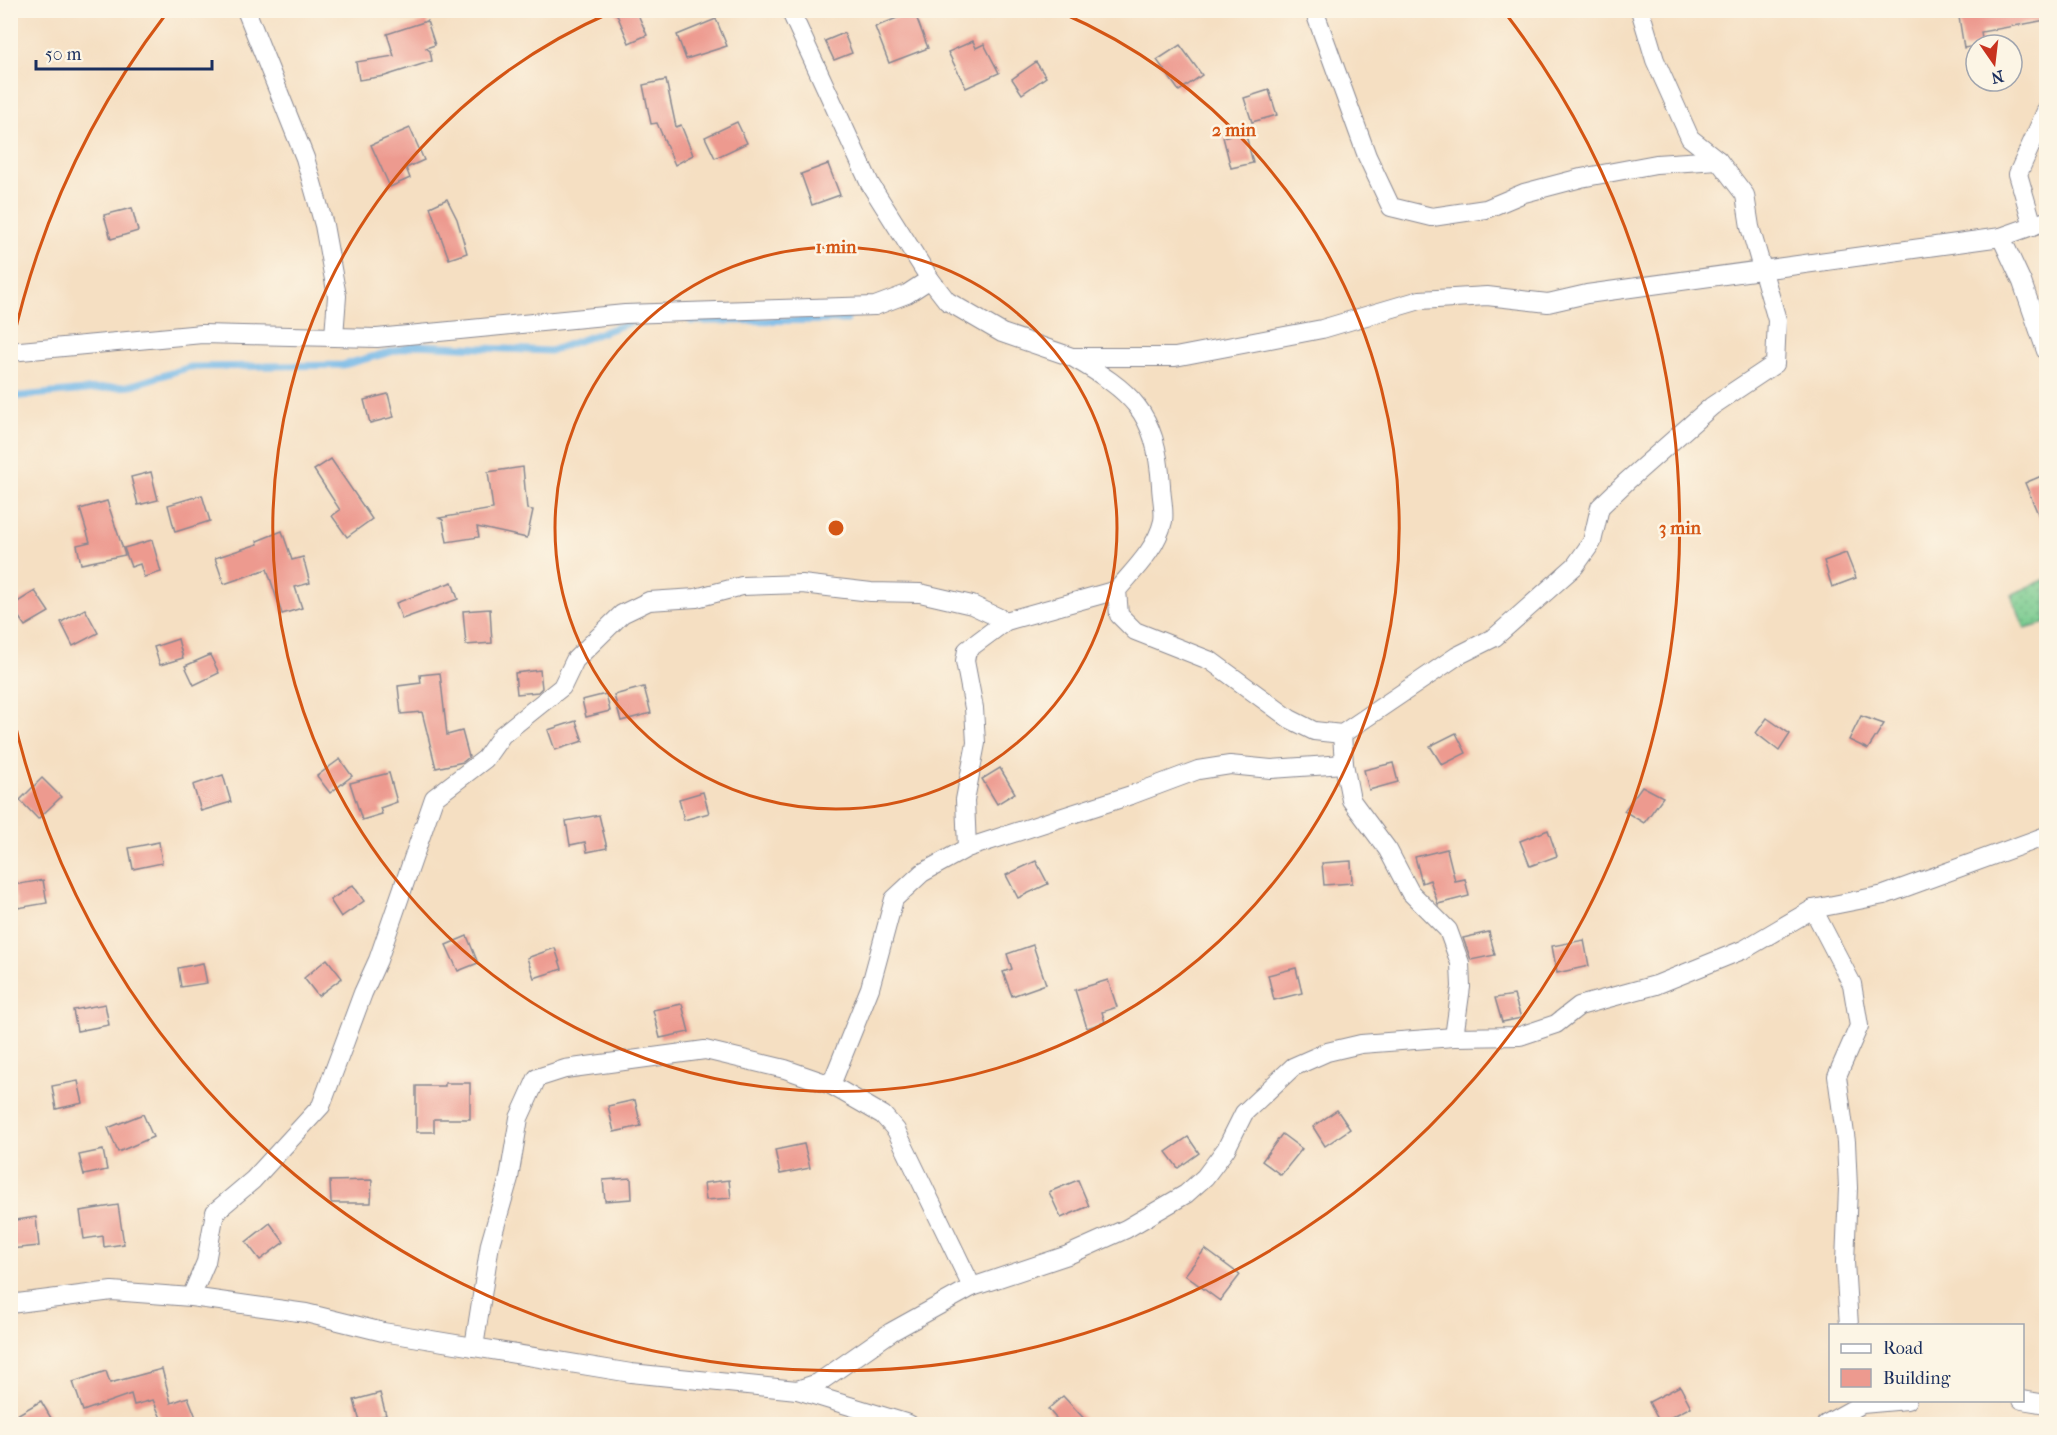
<svg xmlns="http://www.w3.org/2000/svg" width="2057" height="1435" font-family="'IM FELL French Canon',serif">
  <style>
    .grass { fill: url(#grass-dots); stroke: #487c75; stroke-width: 1.5 }
    .lines { fill: none; stroke-linecap: round; stroke-linejoin: round }
    .stream { stroke: #72b7e8; stroke-width: 7 }
    .building { fill: #ed9a8f }
    .minor-casing { stroke: #888790; stroke-width: 20 }
    .minor { stroke: #fff; stroke-width: 18 }
    .ring { fill: none; stroke: #d45514; stroke-width: 3 }
    .centre { fill: #d45514; stroke: #fcf5e5; stroke-width: 3 }
    .ring-label { font-size: 18px; text-anchor: middle; font-weight: bold; fill: #d45514; stroke: #fcf5e5; stroke-width: 5; stroke-linejoin: round; paint-order: stroke }
  </style>
  <defs>
    <pattern id="grass-dots" width="8" height="8" patternUnits="userSpaceOnUse" patternTransform="scale(1.5)"><rect width="8" height="8" fill="#75c98c"/><path d="M2 2h.1M6 6h.1" fill="none" stroke="#5fa476" stroke-width="1.8" stroke-linecap="round"/></pattern>
  </defs>
  <rect width="100%" height="100%" fill="#fcf5e5"/>
  <filter id="ink" filterUnits="userSpaceOnUse"><feTurbulence type="fractalNoise" baseFrequency=".0167" numOctaves="2"/><feDisplacementMap in="SourceGraphic" scale="12" xChannelSelector="R" yChannelSelector="G"/><feConvolveMatrix kernelMatrix="1 2 1 2 8 2 1 2 1" color-interpolation-filters="sRGB"/></filter>
  <filter id="wash" filterUnits="userSpaceOnUse"><feTurbulence type="fractalNoise" baseFrequency=".008" numOctaves="4" result="noise"/><feDisplacementMap in="SourceGraphic" scale="24" xChannelSelector="R" yChannelSelector="G"/><feGaussianBlur stdDeviation="1.35" result="paint"/><feColorMatrix in="noise" values="0 0 0 0 0 0 0 0 0 0 0 0 0 0 0 0 0 1.4 0 .05"/><feComposite in="paint" operator="in"/></filter>
  <g filter="url(#wash)">
    <rect width="100%" height="100%" fill="#f5dfc2"/>
    <path class="grass" d="M2046,579v44l-21,6 -14,-34z"/>
    <g class="lines">
      <g class="stream">
        <path d="M691,321l156,-1"/>
        <path d="M10,397l119,-11 61,-19 153,-2 73,-20 134,6 84,-30"/>
      </g>
    </g>
    <g id="blocks">
      <g class="building">
        <path d="M615,10h21l11,25 -18,8z"/>
        <path d="M1997,10h49v10l-65,12 2,13 -19,3 -5,-31z"/>
        <path d="M914,11l14,37 -39,15 -14,-36z"/>
        <path d="M716,19l11,27 -41,13 -9,-24z"/>
        <path d="M427,21l8,24 -9,3 4,3 2,10 -47,15 -26,4 -3,-18 38,-6 -7,-22z"/>
        <path d="M844,33l8,20 -18,7 -9,-19z"/>
        <path d="M973,41l3,7 8,-4 15,29 -33,15 -18,-36z"/>
        <path d="M1180,45l22,30 -23,16 -22,-31z"/>
        <path d="M1036,62l10,15 -24,17 -10,-15z"/>
        <path d="M666,80l10,47 5,-2 12,30 -18,10 -18,-42 -6,1 -8,-39z"/>
        <path d="M1269,90l8,25 -25,7 -8,-24z"/>
        <path d="M737,122l10,21 -32,15 -10,-21z"/>
        <path d="M410,128l14,32 -18,8 4,10 -20,9 -19,-42z"/>
        <path d="M1245,131l8,32 -22,5 -8,-31z"/>
        <path d="M828,164l12,31 -28,10 -11,-31z"/>
        <path d="M447,199l10,20 10,34 -18,6 -19,-52z"/>
        <path d="M132,208l6,23 -27,8 -7,-24z"/>
        <path d="M388,394l6,23 -24,6 -6,-23z"/>
        <path d="M331,459l41,60 -25,18 -15,-21 8,-6 -26,-40z"/>
        <path d="M523,467l4,42 6,1 -6,28 -50,-11 2,10 -32,5 -4,-22 -4,-2 54,-9 -5,-37z"/>
        <path d="M151,472l7,28 -20,5 -7,-28z"/>
        <path d="M2046,474v59l-21,-50z"/>
        <path d="M202,495l8,26 -35,11 -7,-27z"/>
        <path d="M107,501l18,54 -44,9 -4,-19 13,-3 -10,-33z"/>
        <path d="M282,531l10,29 11,-3 7,26 -15,4 7,21 -20,6 -15,-45 -43,15 -9,-26 43,-14 -1,-3z"/>
        <path d="M152,540l9,32 -17,5 -4,-13 -9,3 -7,-19z"/>
        <path d="M1846,553l10,25 -24,9 -8,-26z"/>
        <path d="M452,582l6,17 -56,20 -6,-16z"/>
        <path d="M35,591l14,21 -24,14 -14,-20z"/>
        <path d="M85,609l13,24 -25,13 -12,-24z"/>
        <path d="M490,609l2,34 -26,2 -3,-34z"/>
        <path d="M178,639l5,19 -23,7 -6,-18z"/>
        <path d="M210,655l9,18 -25,12 -9,-19z"/>
        <path d="M540,670l2,18 -4,4 -21,2 -2,-21z"/>
        <path d="M440,673l7,62 15,-4 7,26 -6,5 -27,6 -14,-56 -21,2 -3,-28 23,-3 -1,-8z"/>
        <path d="M644,687l7,26 -30,8 -7,-26z"/>
        <path d="M606,694l4,17 -24,6 -4,-17z"/>
        <path d="M1861,716l23,8 -16,25 -19,-9z"/>
        <path d="M1767,718l23,16 -11,17 -23,-18z"/>
        <path d="M576,721l7,20 -28,9 -7,-20z"/>
        <path d="M1456,733l10,20 -24,12 -12,-19z"/>
        <path d="M340,759l12,17 -22,17 -13,-17z"/>
        <path d="M1393,763l5,19 -29,8 -5,-20z"/>
        <path d="M1000,768l15,25 -18,11 -15,-25z"/>
        <path d="M389,773l8,29 -17,6 2,6 -20,6 -12,-37z"/>
        <path d="M223,775l8,27 -30,9 -8,-26z"/>
        <path d="M42,778l19,19 -23,22 -18,-19z"/>
        <path d="M1642,786l21,11 -19,26 -20,-12z"/>
        <path d="M703,792l6,21 -25,7 -5,-21z"/>
        <path d="M599,815l8,33 -20,4 -2,-10 -15,3 -4,-24z"/>
        <path d="M1548,830l9,26 -27,10 -10,-25z"/>
        <path d="M159,842l3,21 -29,6 -4,-21z"/>
        <path d="M1447,849l8,32 10,-2 4,17 -31,8 -8,-24 -8,3 -7,-26z"/>
        <path d="M1036,861l12,23 -30,14 -12,-23z"/>
        <path d="M1351,861l1,22 -28,2 -2,-22z"/>
        <path d="M43,880l4,23 -29,5 -5,-23z"/>
        <path d="M353,885l11,16 -23,16 -11,-17z"/>
        <path d="M1489,932l6,23 -24,5 -8,-22z"/>
        <path d="M467,936l11,27 -20,8 -12,-26z"/>
        <path d="M1584,940l5,26 -32,7 -5,-27z"/>
        <path d="M1033,945l13,39 -34,12 -9,-24 9,-3 -5,-15z"/>
        <path d="M555,948l7,21 -28,9 -7,-20z"/>
        <path d="M327,959l15,19 -24,18 -14,-18z"/>
        <path d="M203,963l4,20 -26,4 -3,-19z"/>
        <path d="M1296,968l6,25 -28,7 -6,-25z"/>
        <path d="M1108,980l9,27 -15,5 3,10 -18,6 -12,-38z"/>
        <path d="M1514,995l7,23 -19,4 -7,-24z"/>
        <path d="M105,1004l4,21 -32,6 -4,-21z"/>
        <path d="M682,1004l7,28 -29,6 -7,-28z"/>
        <path d="M78,1081l5,22 -27,6 -4,-23z"/>
        <path d="M445,1083h25v36h-36v13h-18v-46h29z"/>
        <path d="M635,1100l6,26 -27,6 -6,-26z"/>
        <path d="M1337,1110l13,19 -25,17 -12,-19z"/>
        <path d="M143,1114l10,23 -35,15 -10,-24z"/>
        <path d="M1282,1134l20,15 -21,26 -19,-14z"/>
        <path d="M1188,1137l11,16 -21,15 -12,-16z"/>
        <path d="M804,1144l6,24 -30,6 -5,-24z"/>
        <path d="M103,1150l4,20 -23,5 -5,-20z"/>
        <path d="M631,1178l1,21 -27,2 -2,-21z"/>
        <path d="M372,1180l-1,23h-40l-1,-22z"/>
        <path d="M729,1180l2,18 -25,2 -2,-17z"/>
        <path d="M1078,1180l11,26 -28,12 -12,-26z"/>
        <path d="M118,1205l6,39 -20,3 -1,-11 -19,3 -4,-28z"/>
        <path d="M36,1217l3,29 -29,3v-28z"/>
        <path d="M270,1223l14,19 -24,18 -14,-18z"/>
        <path d="M1205,1249l35,26 -20,26 -35,-26z"/>
        <path d="M162,1369l9,34 17,-6 11,28h-35l-11,-25 -19,5 -3,-11 -48,17 -10,-29 33,-11 4,12z"/>
        <path d="M1680,1386l11,21 -31,16 -11,-21z"/>
        <path d="M380,1393l6,22 -26,7 -6,-22z"/>
        <path d="M1063,1396l27,29h-28l-14,-16z"/>
        <path d="M41,1401l14,24h-45v-6z"/>
      </g>
    </g>
  </g>
  <g filter="url(#ink)">
    <use href="#blocks" fill-opacity="0" stroke="#888790" stroke-width="1.5"/>
    <g class="lines">
      <defs>
        <g id="minor">
          <path d="M246,10l59,148 19,67 13,71 -3,40"/>
          <path d="M790,10l80,174 60,95 17,22 55,32 70,24h103l147,-28 98,-29 67,-4 61,7 39,-9 414,-57 45,-16"/>
          <path d="M1314,10l53,146 24,51 41,10 54,-8 38,-16 57,-15 75,-14 62,-4"/>
          <path d="M2033,226l-15,-52 28,-63"/>
          <path d="M2001,237l21,45 24,69"/>
          <path d="M10,352l192,-18 175,4 248,-24 250,-8 32,-12 23,-15"/>
          <path d="M1072,357c60,35 84,54 89,128 0,11 4,26 2,36 -6,27 -29,49 -46,69l2,25 16,16 76,30 79,58 24,12 28,3 115,-78 38,-19 80,-71 17,-24 8,-35 27,-26 85,-75 63,-42 2,-44 -27,-93 -5,-32 -27,-35 -28,-22 -35,-78 -15,-50"/>
          <path d="M1342,734l2,30 7,36 37,50 22,42 38,38 12,33 1,24 -7,50"/>
          <path d="M967,848l-2,-48 11,-57 -2,-35 -9,-47 2,-11 39,-29 111,-31"/>
          <path d="M1813,909l39,75 7,42 -22,50 9,66 2,46 -3,74 4,64"/>
          <path d="M831,1085l39,-97 24,-89 28,-26 45,-25 164,-53 67,-25 32,-5 41,4 73,-5"/>
          <path d="M191,1297l15,-35 9,-50 38,-32 68,-74 42,-113 15,-33 56,-162 51,-39 17,-24 60,-48 13,-27 47,-46 27,-13 47,-3 46,-12 60,-2 69,8 49,1 52,12 34,16"/>
          <path d="M10,1304l102,-13 79,6 115,16 77,19 248,41 166,17 112,34"/>
          <path d="M474,1347l16,-103 19,-66 10,-60 18,-40 28,-9 140,-19 80,19 46,16 52,30 13,15 76,157"/>
          <path d="M797,1390l21,-7 73,-51 81,-45 96,-32 58,-26 60,-35 19,-17 21,-28 18,-36 49,-46 34,-15 34,-8 93,-7 66,-1 36,-12 23,-18 77,-21 89,-36 68,-40 71,-14 162,-59"/>
          <path d="M2022,1400l24,4"/>
          <path d="M1826,1424l36,-20 45,-4"/>
        </g>
      </defs>
      <use href="#minor" class="minor-casing"/>
      <use href="#minor" class="minor"/>
    </g>
  </g>
  <g class="ring">
    <circle cx="836" cy="528" r="281"/>
    <path d="M1060 12A563 563 0 1 1 612 12"/>
    <path d="M12 345A844 844 0 0 1 166 14M1506 14A844 844 0 1 1 12 711"/>
  </g>
  <circle cx="836" cy="528" r="9" class="centre"/>
  <g class="ring-label">
    <text x="1234" y="136">2 min</text>
    <text x="836" y="253">1 min</text>
    <text x="1680" y="534">3 min</text>
  </g>
  <rect width="2057" height="1435" fill="none" stroke="#fcf5e5" stroke-width="36"/>
  <rect x="1829" y="1324" width="195" height="78" fill="#fcf5e5" stroke="#a2a6af" stroke-width="1.5"/>
  <rect x="1841" y="1344" width="30" height="9" fill="#ffffff" stroke="#a2a6af" stroke-width="1.5"/>
  <text x="1883" y="1354" font-size="18" fill="#1b2f5e">Road</text>
  <rect x="1841" y="1369" width="30" height="18" fill="#ed9a8f" stroke="#a2a6af" stroke-width="1.5"/>
  <text x="1883" y="1384" font-size="18" fill="#1b2f5e">Building</text>
  <g transform="translate(1994 63) rotate(166)"><circle r="28" fill="#fcf5e5" stroke="#a2a6af" stroke-width="1.5"/>
  <path d="M0-4.5L10 22L0 15L-10 22Z" fill="#c8321e"/>
  <text y="-9" font-size="16" font-weight="bold" text-anchor="middle" fill="#1b2f5e">N</text>
  </g>
  <path d="M36 60v9h176v-9" fill="none" stroke="#1b2f5e" stroke-width="3"/>
  <text x="45" y="60" font-size="18" fill="#1b2f5e" stroke="#fcf5e5" stroke-width="4.5" paint-order="stroke">50 m</text>
</svg>
